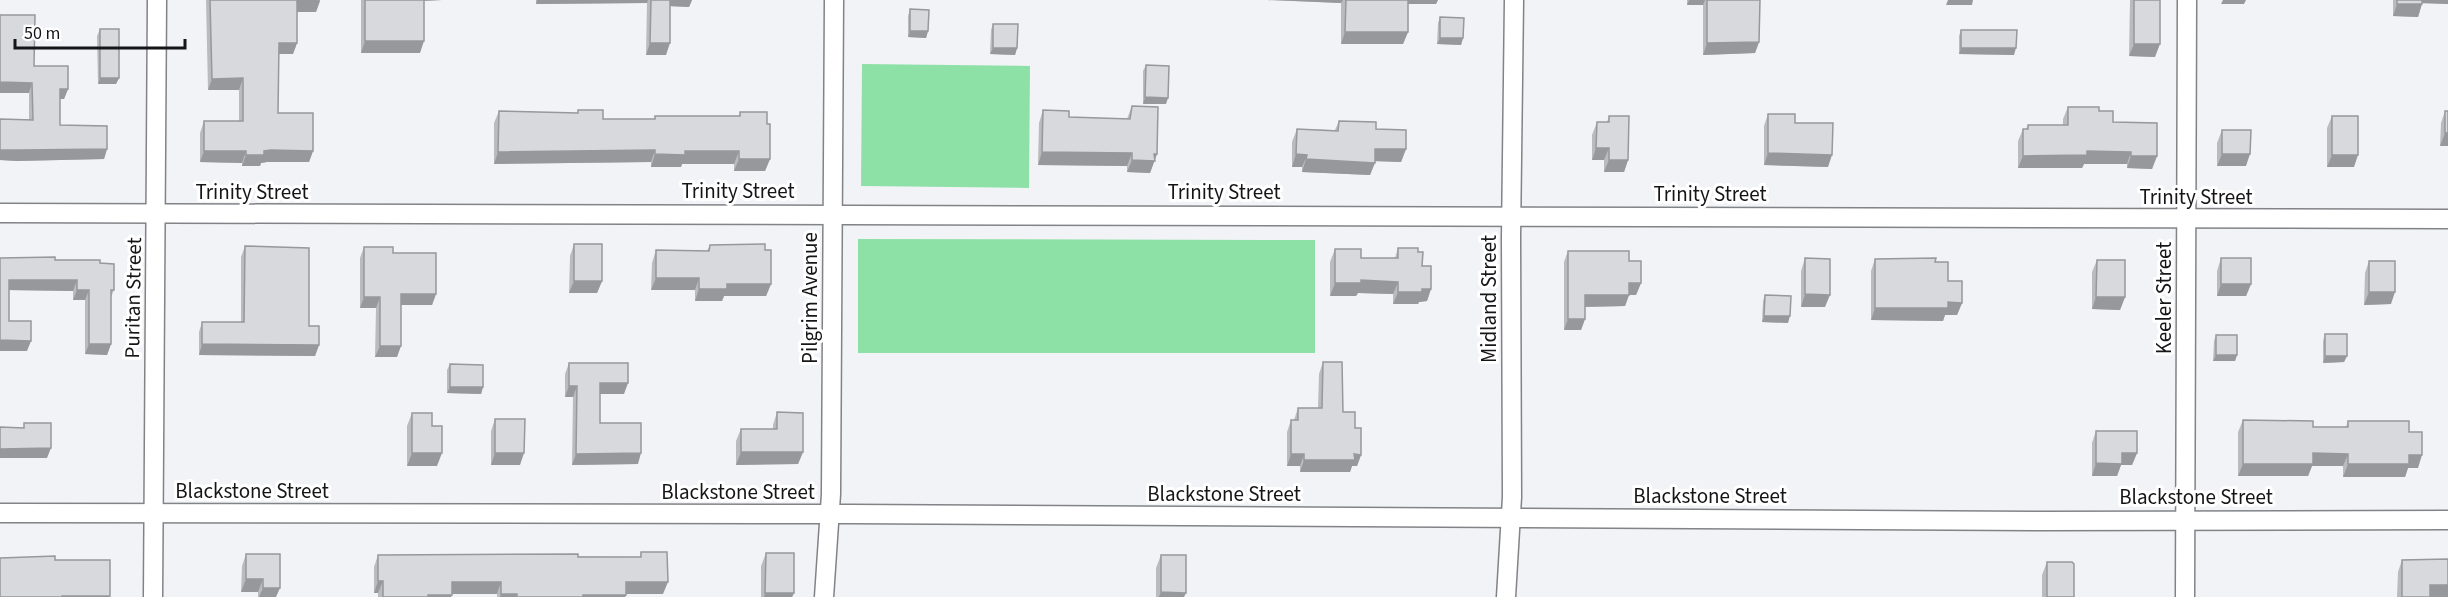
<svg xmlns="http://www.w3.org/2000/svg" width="2448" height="597" font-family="'Source Sans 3',sans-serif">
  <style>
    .green { fill: #8ee1a6 }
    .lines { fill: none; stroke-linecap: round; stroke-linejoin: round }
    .minor-casing { stroke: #818386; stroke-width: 21 }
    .minor { stroke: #fff; stroke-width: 18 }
    .wall { fill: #babbbe }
    .shaded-wall { fill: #97989b }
    .building { fill: #d8d9dd; stroke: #97989b; stroke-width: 1.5 }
    .labels { text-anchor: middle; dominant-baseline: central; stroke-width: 6; stroke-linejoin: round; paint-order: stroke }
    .street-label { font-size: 21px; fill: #151517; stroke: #fff }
  </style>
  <rect width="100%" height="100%" fill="#f2f3f7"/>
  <g class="green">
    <path d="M862,64l168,2 -1,122 -168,-2z"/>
    <path d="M858,239l457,1v113h-457z"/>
  </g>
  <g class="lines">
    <defs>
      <g id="minor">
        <path d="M0,213l2448,6"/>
        <path d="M0,513l850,1 1191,7 407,-1"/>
        <path d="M153,597l4,-597"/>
        <path d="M824,597l7,-103 3,-494"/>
        <path d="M1506,597l6,-100 -1,-260 3,-237"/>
        <path d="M2185,597l2,-597"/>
      </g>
    </defs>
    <use href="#minor" class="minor-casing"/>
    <use href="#minor" class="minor"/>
  </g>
  <g class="wall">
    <path d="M206,0h114l-4,12h-19v31l-4,11h-14l-1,59 35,38 -4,11h-42l-6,1 -1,3h-18v-3l-42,-1v-29l4,-12h35v-31h-31z"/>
    <path d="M361,0h81l-18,1 -4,52h-59z"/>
    <path d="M536,0h156l-3,7 -19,-1 -4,49h-20l1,-52 -111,1z"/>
    <path d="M1267,0h171l-2,4h-28v28l-5,12h-62v-41z"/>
    <path d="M1687,0h73l-1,42 -4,11 -52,2v-50h-16z"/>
    <path d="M2130,0h30l-5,57 -26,-1z"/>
    <path d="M2393,0h55v4l-26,-1 -4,14 -25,-1z"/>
    <path d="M910,9l18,22 -2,7 -18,-1v-21z"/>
    <path d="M1440,17l23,21 -2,7 -24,-1 1,-21z"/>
    <path d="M993,24l24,24 -2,7 -25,-1 1,-24z"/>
    <path d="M100,29l19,49 -3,6h-18l-1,-48z"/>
    <path d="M1961,30l53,25 -55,-1v-18z"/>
    <path d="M1146,65l20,39h-23v-33z"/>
    <path d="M34,66l34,23 -4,10h-4v26l47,24 -3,10 -87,2 -17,-1v-41l29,1v-27z"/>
    <path d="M1132,106l25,48 -7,19 -23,-1v-6l-89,-1 1,-42 4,-13 26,7 58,2z"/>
    <path d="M2068,107l31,4 58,45 -5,13 -25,-1v-4h-43l-2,4h-64v-27l5,-12h3l2,-4h35v-6z"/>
    <path d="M578,110l25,9h51l1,-3h84l1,-4 27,12 3,35 -5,12h-31v-7h-52l-1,3h-30v-5l-157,2v-41l5,-12 78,2z"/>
    <path d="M2445,111l3,35h-8l1,-23z"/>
    <path d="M1768,114l27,9 33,44 -64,-2v-39z"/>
    <path d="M1609,116l19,44 -4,12h-20v-12h-12v-25l5,-13h10z"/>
    <path d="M2332,116l22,51h-27v-39z"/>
    <path d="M1339,121l37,8 30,20 -5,13 -26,-1 -5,14 -68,-3v-5h-10v-25l5,-13 38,1z"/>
    <path d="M2222,130l24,36h-29v-23z"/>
    <path d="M574,244l28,37 -5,12h-28l1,-37z"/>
    <path d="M710,245l55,5 6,34 -5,12h-42l-2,5h-27v-11h-44l1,-27 4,-13 51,1z"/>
    <path d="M245,246l64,80 10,19 -4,11 -116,-1v-23l3,-10h39v-65z"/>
    <path d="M364,247l29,6 43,41 -4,11h-31l-4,52h-22l1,-49h-16v-50z"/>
    <path d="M1398,248l20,4 4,14 9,23 -4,12 -8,1 -1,2h-25v-10l-35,-1 -2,3h-26v-34l5,-13 26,9h34z"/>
    <path d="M1568,251l73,32 -5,12h-7l-4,11 -40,1v12l-4,11h-17v-68z"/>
    <path d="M0,258l55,2 45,3 14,27 -3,7v47l-4,11 -22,-1v-54h-12v-9l-64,-1v31l18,30h-27z"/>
    <path d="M1805,258l20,49h-24v-36z"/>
    <path d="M2221,258l30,26 -5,12h-29v-25z"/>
    <path d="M1875,259l73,22 14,22 -5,12h-12l-2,6 -72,-1v-49z"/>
    <path d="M2097,260l28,37 -5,13 -28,-1v-37z"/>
    <path d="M2369,261l22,43 -27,1 1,-32z"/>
    <path d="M1765,295l23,28 -26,-1 1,-21z"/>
    <path d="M2325,334l22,22 -3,6 -21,1v-22z"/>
    <path d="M2216,335l21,20 -2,6h-22l1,-20z"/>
    <path d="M1323,362l20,50 12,16 6,27 -4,11h-5l-2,6h-50v-6h-13v-34l4,-12h3l4,-12h20l1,-34z"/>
    <path d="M569,363l55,31h-24v29l38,41 -66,1 1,-68h-8v-23z"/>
    <path d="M450,364l33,23 -2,7 -34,-1v-23z"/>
    <path d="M777,412l26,40 -5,12 -62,1v-24l5,-12h32v-4z"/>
    <path d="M412,413l20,13 5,40h-30v-40z"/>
    <path d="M495,419l25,46h-29v-34z"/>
    <path d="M2243,420l70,7h33l2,-6 61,11 9,36h-10l-3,9h-62v-11h-31l-4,10h-70v-44z"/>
    <path d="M2096,431l41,22 -5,12h-11l-4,11h-25v-33z"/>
    <path d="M641,552l22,42h-37l-1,3h-128v-3h-45l-1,3h-73v-4h-4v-26l4,-12 262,2z"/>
    <path d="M766,553l28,40 -2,4h-31v-31z"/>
    <path d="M246,554l30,43h-18v-5h-17l1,-26z"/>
    <path d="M1161,555l23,42h-28v-29z"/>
    <path d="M2402,560l46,37h-51l1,-25z"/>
    <path d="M2047,562l27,35h-32v-22z"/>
  </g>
  <g class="shaded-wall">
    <path d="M420,0h22l-22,1z"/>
    <path d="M537,0h111l-1,3 -111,1z"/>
    <path d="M668,0h24l-3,7 -23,-1z"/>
    <path d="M1267,0h76l-2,3z"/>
    <path d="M1406,0h32l-2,4h-32z"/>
    <path d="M1689,0h16l-2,5h-16z"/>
    <path d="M1948,0h25l-1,5h-26z"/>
    <path d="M2223,0h23l-2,4h-23z"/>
    <path d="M2419,0h29v4l-30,-1z"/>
    <path d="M297,1h23l-4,11h-23z"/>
    <path d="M2397,4h25l-4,13 -25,-1z"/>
    <path d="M910,31h18l-2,7 -18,-1z"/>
    <path d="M1345,32h63l-5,12h-62z"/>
    <path d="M1440,38h23l-2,7 -24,-1z"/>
    <path d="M365,41h59l-4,12h-59z"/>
    <path d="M1759,42l-4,11 -52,2 4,-12z"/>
    <path d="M279,43h18l-4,11h-19z"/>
    <path d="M650,43h20l-4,12h-20z"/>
    <path d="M2134,44h26l-5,13 -26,-1z"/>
    <path d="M993,48h24l-2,7 -25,-1z"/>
    <path d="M1961,48h55l-2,7 -55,-1z"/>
    <path d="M100,78h19l-3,6h-18z"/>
    <path d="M243,78l-4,12h-31l4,-11z"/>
    <path d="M0,82l32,1 -3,10h-29z"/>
    <path d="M60,89h8l-4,10h-7z"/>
    <path d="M1145,97l23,1 -2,6h-23z"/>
    <path d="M2445,133h3v13h-8z"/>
    <path d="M1596,148h13l-5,12h-12z"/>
    <path d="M107,149l-3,10 -87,2 -17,-1v-10z"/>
    <path d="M1375,149h31l-5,13 -30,-1z"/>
    <path d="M271,150l42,1 -4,11h-42l-6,1 -1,3h-18l4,-11z"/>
    <path d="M655,150l-4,12 -157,2 4,-12z"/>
    <path d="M204,151h42l-4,12 -42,-1z"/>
    <path d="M685,151h54l-5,13h-52l-1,3h-30l4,-13z"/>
    <path d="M2087,151l44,1 -4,12h-43l-2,4h-64l5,-12z"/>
    <path d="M1042,152l90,1 -5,13 -89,-1z"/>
    <path d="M1768,153l64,2 -4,12 -64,-2z"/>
    <path d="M1154,154h3l-7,19 -23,-1 5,-12z"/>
    <path d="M1296,154l11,1 -5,12h-10z"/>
    <path d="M2222,154h28l-4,12h-29z"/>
    <path d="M2332,155h26l-4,12h-27z"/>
    <path d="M2131,156h26l-5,13 -25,-1z"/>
    <path d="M739,159h31l-5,12h-31z"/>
    <path d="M1306,159l69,4 -5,12 -68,-3z"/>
    <path d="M1609,160h19l-4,12h-20z"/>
    <path d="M656,278h43l-4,12h-44z"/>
    <path d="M9,280h68l-4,11 -68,-1z"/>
    <path d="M1361,280l37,2 -5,12 -35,-1 -2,3h-26l5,-13z"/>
    <path d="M574,281h28l-5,12h-28z"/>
    <path d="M1629,283h12l-5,12h-7l-4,11 -44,1 4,-12z"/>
    <path d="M727,284h44l-5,12h-42l-2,5h-27l4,-12z"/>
    <path d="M2221,284h30l-5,12h-29z"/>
    <path d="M1422,289h9l-4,12 -8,1 -1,2h-25l5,-12z"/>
    <path d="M77,290h12l-4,10h-12z"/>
    <path d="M2369,292h26l-4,12 -27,1z"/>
    <path d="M401,294h35l-4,11h-35z"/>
    <path d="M1805,294l25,1 -5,12h-24z"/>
    <path d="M364,297h16l-4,11h-16z"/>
    <path d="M2096,297h29l-5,13 -28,-1z"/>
    <path d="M1948,302l14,1 -5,12h-12l-2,6 -72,-1 4,-12z"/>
    <path d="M1764,316h26l-2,7 -26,-1z"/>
    <path d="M1568,319h17l-4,11h-17z"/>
    <path d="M0,340l31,1 -4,10h-27z"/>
    <path d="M89,344h22l-4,11 -22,-1z"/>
    <path d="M202,344l117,1 -4,11 -116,-1z"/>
    <path d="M380,346h21l-4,11h-22z"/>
    <path d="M2216,355h21l-2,6h-22z"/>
    <path d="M2325,356h22l-3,6 -21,1z"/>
    <path d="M600,383h28l-4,11h-28z"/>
    <path d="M569,386h8l-4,11h-8z"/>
    <path d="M450,387h33l-2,7 -34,-1z"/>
    <path d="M51,448l-4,10h-47v-9z"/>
    <path d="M741,452h62l-5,12 -62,1z"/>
    <path d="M412,453h30l-5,13h-30z"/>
    <path d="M495,453h29l-4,12h-29z"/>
    <path d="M641,453l-3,11 -66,1 4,-11z"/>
    <path d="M2122,453h15l-5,12h-11l-4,11h-25l4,-13z"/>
    <path d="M2313,453l35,1 -5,12h-31l-4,10h-70l5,-12z"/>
    <path d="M1291,454h13l-4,12h-13z"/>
    <path d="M1354,454l7,1 -4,11h-5l-2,6h-50l4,-12z"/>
    <path d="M2409,455h13l-4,13h-10l-3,9h-62l5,-13z"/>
    <path d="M246,579h17l-5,13h-17z"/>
    <path d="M378,581h5l-5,12h-4z"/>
    <path d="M452,582h49l-4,12h-50z"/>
    <path d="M626,582h42l-5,12h-41z"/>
    <path d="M2430,585h18v12h-23z"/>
    <path d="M263,588h17l-4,9h-17z"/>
    <path d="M1161,592l25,1 -2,4h-25z"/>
    <path d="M765,593h29l-2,4h-28z"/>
    <path d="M501,594h16l-1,3h-16z"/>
    <path d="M428,595h24l-1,2h-24z"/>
    <path d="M583,595h43l-1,2h-43z"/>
    <path d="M62,596h48l-1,1h-48z"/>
  </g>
  <g class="building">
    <path d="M210,0h110l-23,1v42h-18l-1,70h35v38l-42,-1 -7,1v4h-18v-4h-42v-30h39v-43l-31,1z"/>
    <rect x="365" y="0" width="59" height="41"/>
    <path d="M651,0h19v43h-20z"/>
    <path d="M1346,0h62v32h-63z"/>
    <path d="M1707,0h53l-1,42 -52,1z"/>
    <rect x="2134" y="0" width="26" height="44"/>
    <rect x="2397" y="0" width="25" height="4"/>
    <path d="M910,9l19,1 -1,21h-18z"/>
    <path d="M0,15h35l-1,51h34v23h-8v36l47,1v23l-87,1h-20v-31l33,1 -1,-37 -32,-1z"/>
    <path d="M1440,17l24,1 -1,20h-23z"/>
    <path d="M993,24h25l-1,24h-24z"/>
    <rect x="100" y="29" width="19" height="49"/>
    <path d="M1961,30h56l-1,18h-55z"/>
    <path d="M1146,65l23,1 -1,32 -23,-1z"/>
    <path d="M1132,106l26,1 -1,47h-3l1,7 -23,-1v-7l-90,-1 1,-42 26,1v6l61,2z"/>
    <path d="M2068,107h31v4h14v11l44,1v33h-26v-4l-44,-1v4l-64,1v-27h5v-4h40z"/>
    <path d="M578,110h25v9h52v-3h85v-4h27v12h3v35h-31v-8h-54v4l-30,-1v-4l-157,2 1,-41 79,2z"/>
    <rect x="2445" y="111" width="3" height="22"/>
    <path d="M1768,114h27v9h38l-1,32 -64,-2z"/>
    <path d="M1609,116h20l-1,44h-19v-12h-13l1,-26h12z"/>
    <rect x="2332" y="116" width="26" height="39"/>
    <path d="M1339,121l37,1v7l30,1v19h-31v14l-69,-4 1,-4 -11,-1 1,-25 41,2z"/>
    <path d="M2222,130h29l-1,24h-28z"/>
    <rect x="574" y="244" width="28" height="37"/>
    <path d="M765,244v6h6v34h-44v5h-28v-11h-43v-28l53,1 1,-6z"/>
    <path d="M245,246l64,2v78h10v19l-117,-1v-22h42z"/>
    <path d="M364,247h29v6h43v41h-35v52h-21v-49h-16z"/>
    <path d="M1398,248h20v4h5l-1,14h9v23h-9v3h-24v-10l-37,-2v3h-26v-34h26v9h37z"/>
    <path d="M1568,251h61v10h12v22h-12v12h-44v24h-17z"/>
    <path d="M55,257v3h45v3l14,1v26h-3v54h-22v-54h-12v-10h-68v41h22v20l-31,-1v-82z"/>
    <path d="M1805,258l25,1v36l-25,-1z"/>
    <path d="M1936,258l-1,4h13v19h14v22l-14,-1v6h-73v-49z"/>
    <rect x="2221" y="258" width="30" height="26"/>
    <path d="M2097,260h28v37h-29z"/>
    <rect x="2369" y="261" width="26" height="31"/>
    <path d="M1765,295l26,1 -1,20h-26z"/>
    <rect x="2325" y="334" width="22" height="22"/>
    <rect x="2216" y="335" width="21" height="20"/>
    <path d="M1323,362h19l1,50h12v16h6v27l-7,-1 1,6h-51v-6h-13v-34h7v-12h24z"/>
    <path d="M569,363h59v20h-28v40h41v30l-65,1 1,-68h-8z"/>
    <path d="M450,364l33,1v22h-33z"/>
    <path d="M777,412l26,1v39h-62v-23h36z"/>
    <path d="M412,413h20v13h10v27h-30z"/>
    <path d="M495,419h30l-1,34h-29z"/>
    <path d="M2243,420l70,1v6h35v-6h61v11h13v23h-13v9h-61v-10l-35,-1v11h-70z"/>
    <path d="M24,423h27v25l-51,1v-22l24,1z"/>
    <path d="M2096,431h41v22h-15v11l-26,-1z"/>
    <path d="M641,552h26l1,30h-42v13h-43v2h-66v-3h-16v-12h-49v13h-24v2h-45v-16h-5v-26l200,-1v3h63z"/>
    <path d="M766,553h28v40h-29z"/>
    <path d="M246,554h34v34h-17v-9h-17z"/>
    <path d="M1161,555h25v38l-25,-1z"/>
    <path d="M55,556v4h55v36h-48v1h-62v-39z"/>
    <path d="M2448,559v26h-18v12h-28v-37z"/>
    <path d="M2047,562h25l2,2v33h-27z"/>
  </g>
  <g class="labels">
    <g class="street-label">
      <text x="738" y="191">Trinity Street</text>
      <text x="252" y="192">Trinity Street</text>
      <text x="1224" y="192">Trinity Street</text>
      <text x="1710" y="194">Trinity Street</text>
      <text x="2196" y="197">Trinity Street</text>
      <text transform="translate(133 298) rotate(-89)">Puritan Street</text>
      <text transform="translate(810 298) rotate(-90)">Pilgrim Avenue</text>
      <text transform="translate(2164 298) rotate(-90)">Keeler Street</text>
      <text transform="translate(1489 299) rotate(-90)">Midland Street</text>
      <text x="252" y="491">Blackstone Street</text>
      <text x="738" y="492">Blackstone Street</text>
      <text x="1224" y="494">Blackstone Street</text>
      <text x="1710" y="496">Blackstone Street</text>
      <text x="2196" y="497">Blackstone Street</text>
    </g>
  </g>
  <path d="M15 39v9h170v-9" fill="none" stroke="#151517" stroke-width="3"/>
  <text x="24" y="39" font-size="18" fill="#151517" stroke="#ffffff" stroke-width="4.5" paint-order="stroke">50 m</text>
</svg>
